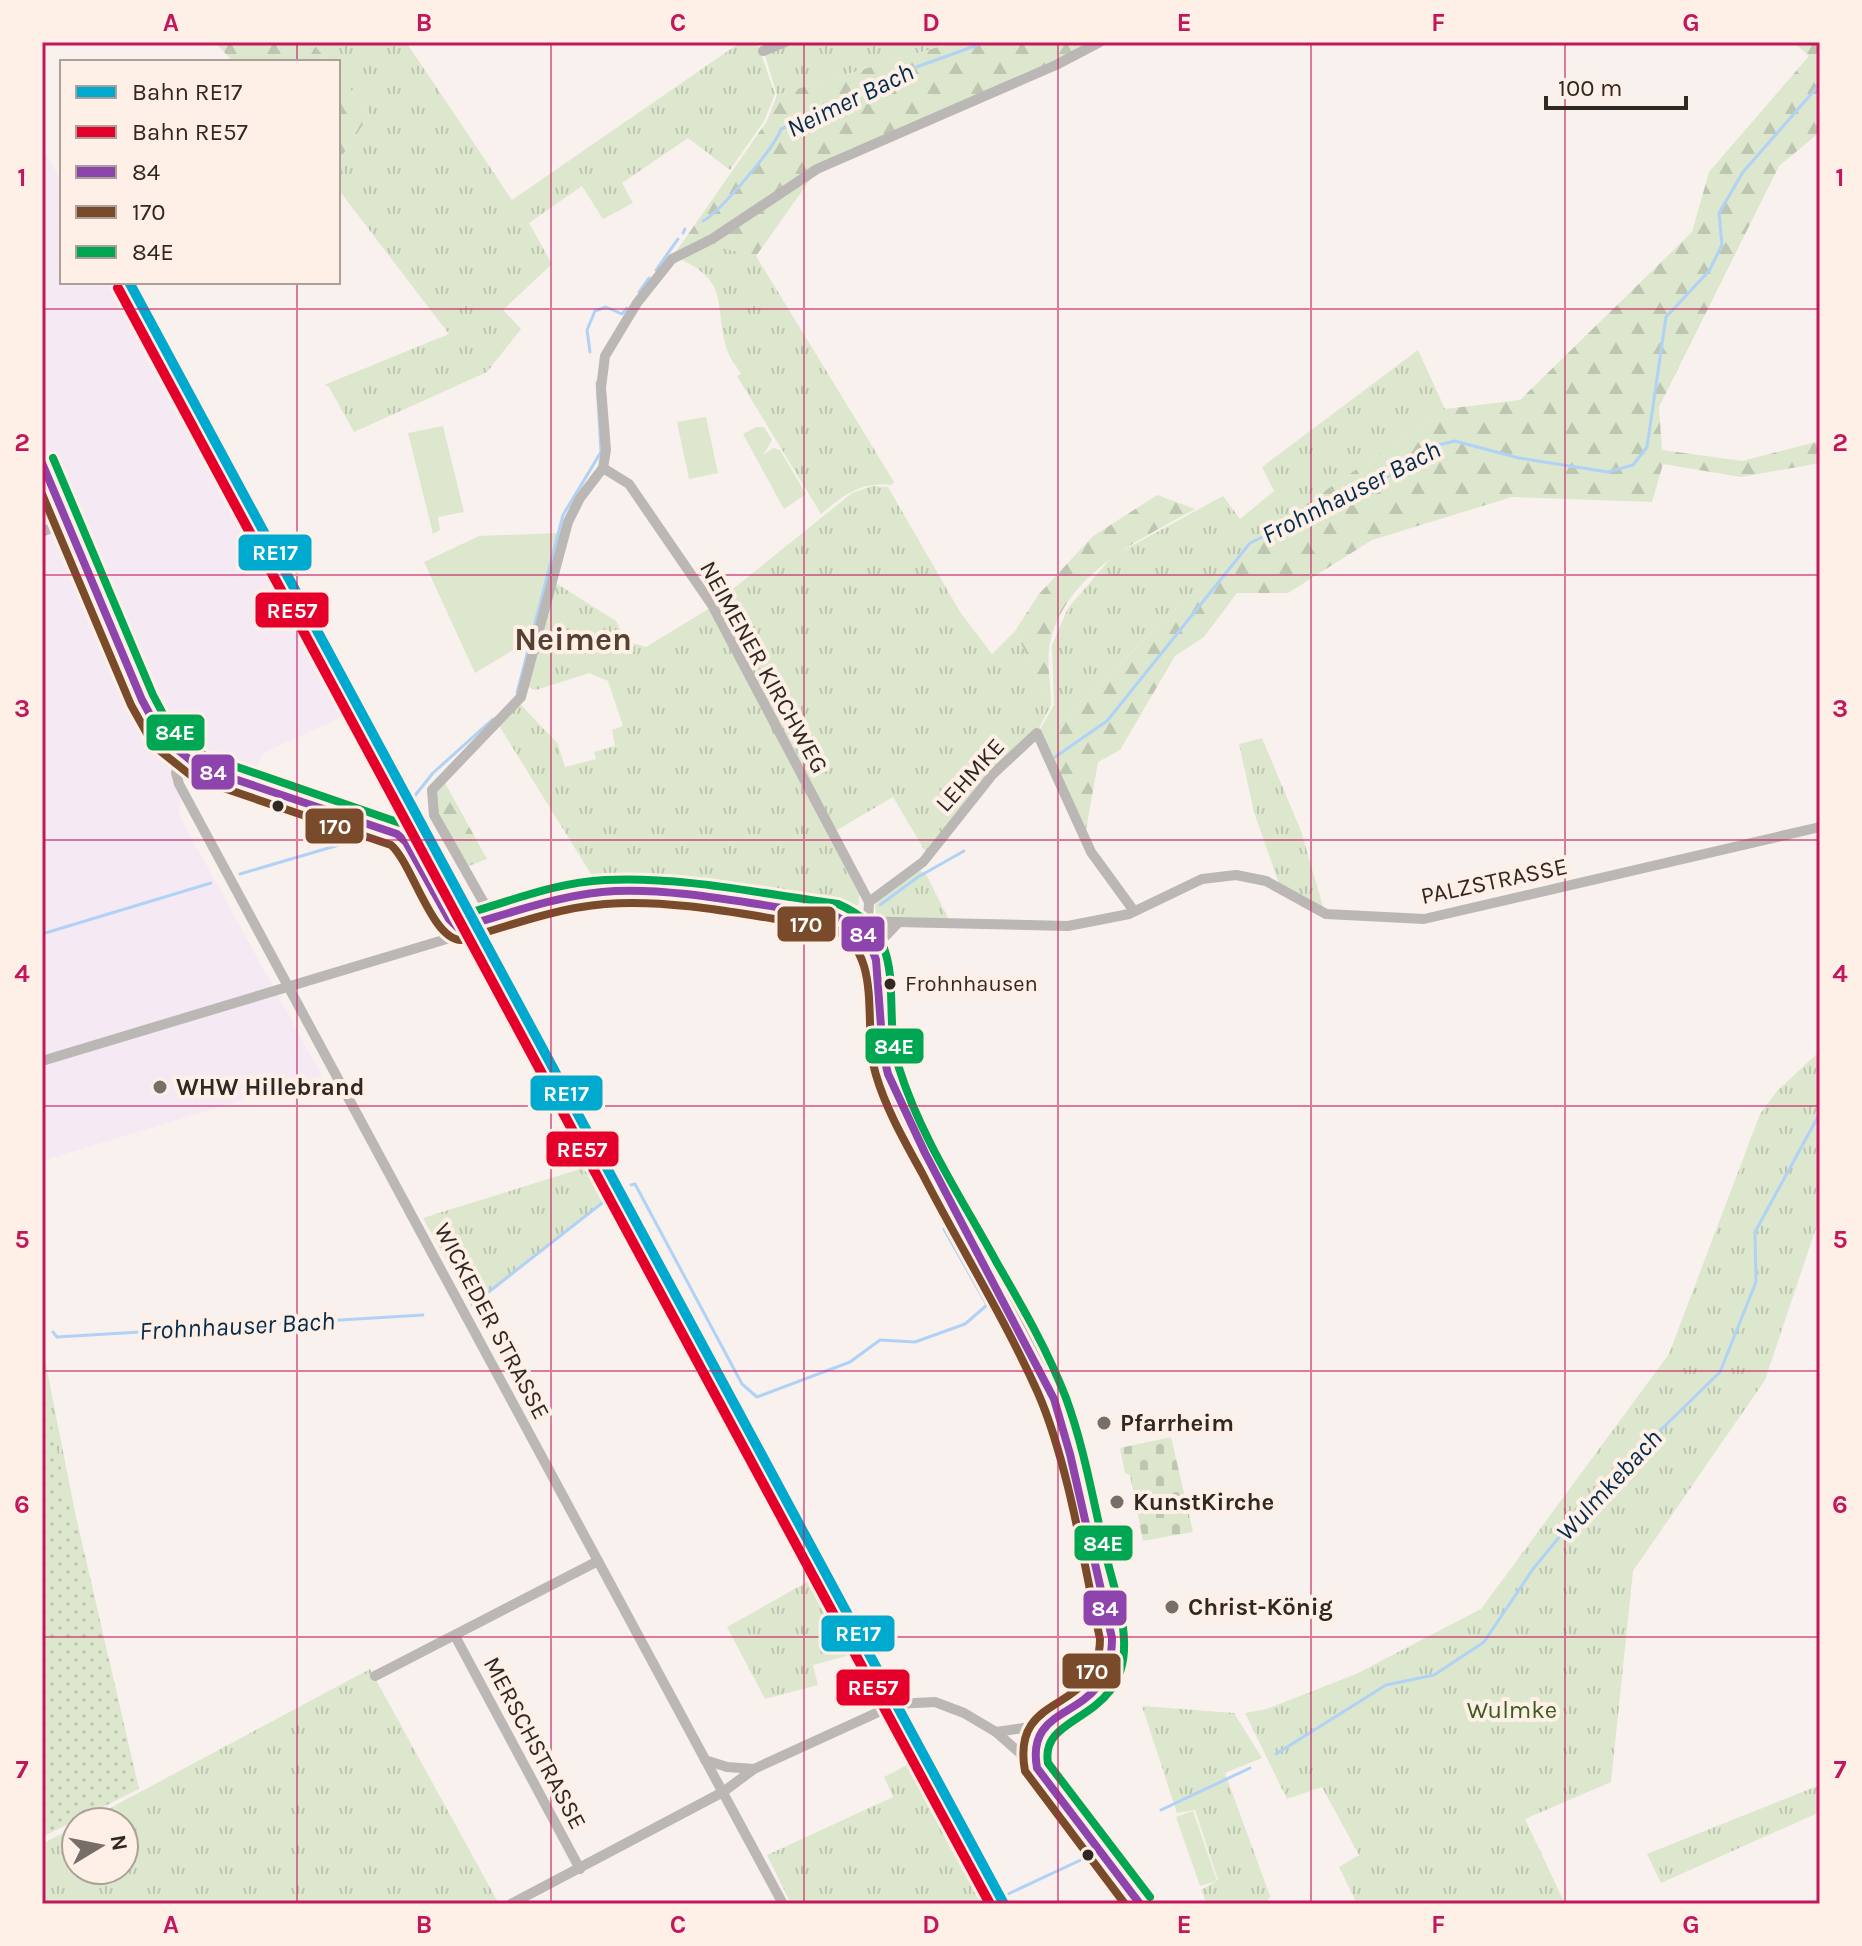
<svg xmlns="http://www.w3.org/2000/svg" width="1862" height="1946" font-family="Karla,sans-serif">
  <style>
    .commercial { fill: #f5eaf3 }
    .grass { fill: url(#grass-tufts) }
    .forest { fill: url(#forest-firs) }
    .cemetery { fill: url(#cemetery-stones) }
    .park { fill: url(#park-dots) }
    .pitch { fill: #dce7cd }
    .lines { fill: none; stroke-linecap: round; stroke-linejoin: round }
    .stream { stroke: #b0d2f6; stroke-width: 3 }
    .minor { stroke: #bbb7b4; stroke-width: 10 }
    .major { stroke: #b3b0ac; stroke-width: 14 }
    .bus-1-casing { stroke: #fff0e7; stroke-width: 14 }
    .bus-2-casing { stroke: #fff0e7; stroke-width: 14 }
    .bus-3-casing { stroke: #fff0e7; stroke-width: 14 }
    .bus-1 { stroke: #8e44ad; stroke-width: 8 }
    .bus-2 { stroke: #7a4b2a; stroke-width: 8 }
    .bus-3 { stroke: #00a651; stroke-width: 8 }
    .rail-1-casing { stroke: #fff0e7; stroke-width: 16 }
    .rail-2-casing { stroke: #fff0e7; stroke-width: 16 }
    .rail-1 { stroke: #00a9ce; stroke-width: 10 }
    .rail-2 { stroke: #e4002b; stroke-width: 10 }
    .grid { fill: none; stroke: #c2185b; stroke-width: 2; stroke-opacity: 0.55 }
    .bus-dot { fill: #302822; stroke: #fff0e7; stroke-width: 3 }
    .poi-dot { fill: #766e69; stroke: #fff0e7; stroke-width: 3 }
    .labels { text-anchor: middle; dominant-baseline: central; stroke-width: 8; stroke-linejoin: round; paint-order: stroke }
    .bus-label { font-size: 22px; fill: #302822; stroke: #fff0e7; text-anchor: start }
    .street-label { font-size: 24px; fill: #302822; stroke: #fff0e7 }
    .poi-label { font-size: 24px; font-weight: bold; fill: #302822; stroke: #fff0e7; text-anchor: start }
    .park-label { font-size: 24px; fill: #3a5b1b; stroke: #fff0e7 }
    .water-label { font-size: 26px; font-style: italic; fill: #042c4d; stroke: #fff0e7 }
    .district-label { font-size: 32px; font-weight: bold; fill: #544134; stroke: #fff0e7 }
    .line-badge { stroke: #fff0e7; stroke-width: 3 }
    .badge-label { font-size: 22px; text-anchor: middle; font-weight: bold; fill: #fff }
    .neatline { fill: none; stroke: #c2185b; stroke-width: 3 }
    .grid-label { font-size: 26px; text-anchor: middle; font-weight: bold; fill: #c2185b }
  </style>
  <defs>
    <pattern id="grass-tufts" width="24" height="20" patternUnits="userSpaceOnUse" patternTransform="scale(2)"><rect width="24" height="20" fill="#dce7cd"/><path d="M3 7l-1-3M5 7V3M7 7l1-3M15 17l-1-3M17 17v-4M19 17l1-3" fill="none" stroke="#bdc6b0"/></pattern>
    <pattern id="forest-firs" width="22" height="20" patternUnits="userSpaceOnUse" patternTransform="scale(2)"><rect width="22" height="20" fill="#dce7cd"/><path d="M5 1l3.5 6h-7zM16 11l3.5 6h-7z" fill="#bdc6b0"/></pattern>
    <pattern id="cemetery-stones" width="16" height="16" patternUnits="userSpaceOnUse" patternTransform="scale(2)"><rect width="16" height="16" fill="#dce7cd"/><path d="M2 7V4a2 2 0 0 1 4 0v3zM10 15v-3a2 2 0 0 1 4 0v3z" fill="#bdc6b0"/></pattern>
    <pattern id="park-dots" width="8" height="8" patternUnits="userSpaceOnUse" patternTransform="scale(2)"><rect width="8" height="8" fill="#dce7cd"/><path d="M2 2h.1M6 6h.1" fill="none" stroke="#bdc6b0" stroke-width="1.8" stroke-linecap="round"/></pattern>
  </defs>
  <rect width="100%" height="100%" fill="#f9f1ed"/>
  <path class="commercial" d="M42,146l20,37v99h54l233,432 -86,39 -11,25 -65,-26 -5,7 -3,56 143,261 -280,85z"/>
  <g class="grass">
    <path d="M312,42h94l106,158 229,-158h16l18,52 -11,27 -34,49 -42,-32 -66,45 11,20 -30,16 -21,-33 -53,37 23,41 -49,46 18,19 -34,43 -133,60 -25,-45 -5,-2 125,-51 -111,-145v-27l32,-48 -32,-40v-12h-10z"/>
    <path d="M789,42h166l-178,53 -13,-43z"/>
    <path d="M713,241l5,6 38,9 138,226 -3,3c-31,-3 -47,10 -70,29l-84,-138 4,-2c-4,-7 -11,-15 -13,-22 -16,-47 5,-69 -50,-94z"/>
    <path d="M1418,350l27,59 -138,94 -127,102 -138,135 -4,-7 16,-28 -2,-60 16,-37 45,-52 110,-60 17,23 34,-28 -12,-24z"/>
    <path d="M872,486l16,1 72,125 32,42 23,-23 36,74 -14,27 -111,121 -33,-56 -61,36 -119,-228 139,-112z"/>
    <path d="M554,582l62,39 10,20 20,6 64,-39 149,286v10l-10,9 -201,-27 -49,1 -101,-163 21,-21 39,41 7,23 31,-8 -2,-7 21,-6 -3,-16 11,-4 -15,-45 -19,-8 -53,17 -10,-4z"/>
    <path d="M1262,738l39,93 23,79 -45,-26 -25,-72 -15,-68z"/>
    <path d="M916,868l10,6 24,48 -66,-3 -8,-5 -1,-9z"/>
    <path d="M1820,1051v165l-55,164 -132,191 -22,211 -86,37 40,85h-208l-18,-37 20,-12 -37,-68 -35,12 -42,-86 22,-4 89,-35 125,-65 188,-255 91,-240 17,-23z"/>
    <path d="M593,1165l17,32 -138,109 -49,-88z"/>
    <path d="M42,1345l36,182 -36,11z"/>
    <path d="M816,1577l41,76 -44,12 5,20 -53,14 -38,-72z"/>
    <path d="M370,1669l129,235h-457v-60l34,-18v44h48v-48h-40z"/>
    <path d="M1142,1706l92,7 28,45 -37,15 45,123 -4,8h-59l-6,-14 17,-10 -23,-70 -18,3z"/>
    <path d="M915,1761l76,143h-200l-24,-49 126,-58 -9,-20z"/>
    <path d="M1820,1785v27l-159,71 -14,-29z"/>
  </g>
  <g class="forest">
    <path d="M215,42h97l16,20h-95z"/>
    <path d="M955,42h143l-282,126 -105,70 -38,18 94,-135 10,-26z"/>
    <path d="M1793,42h27v90l-41,34 -120,241 3,43 80,11 78,-20v22l-79,14 -78,-13 -11,38 -140,-5 -140,43 -84,53h-51l-33,44 -29,19 -55,94 -22,12 -12,68 -44,-90 138,-135 127,-102 138,-94 75,-9 172,-168 17,-60 100,-116z"/>
    <path d="M338,74l32,40 -32,48z"/>
    <path d="M817,170l-61,86 -39,-9 -4,-6z"/>
    <path d="M1157,495l38,14c-56,31 -129,64 -145,134 -4,18 1,43 1,62l-36,-74 24,-37 53,-57z"/>
    <path d="M444,781l43,78 -21,8 -32,-61 1,-16z"/>
  </g>
  <path class="cemetery" d="M1171,1437l22,95 -50,9 -13,-66 -5,-2 -5,-25z"/>
  <path class="park" d="M42,1380l30,139 5,2 62,268 -97,48z"/>
  <g class="pitch">
    <path d="M706,417l12,56 -29,6 -12,-57z"/>
    <path d="M443,426l21,86 -26,5 2,13 -7,4 -25,-101z"/>
    <path d="M756,427h8l8,13 -9,15 10,-7 7,2 26,44 -22,15 -41,-75z"/>
    <path d="M560,533l-27,105 -58,35 -51,-111 55,-26z"/>
    <path d="M1193,1811l24,70 -17,5 -24,-69z"/>
  </g>
  <g class="lines">
    <g class="stream">
      <path d="M703,221c17,-9 72,-74 78,-92l64,-27 18,-12 17,-2 14,-9h10l7,-10 75,-27"/>
      <path d="M683,233l2,-4"/>
      <path d="M656,270l22,-31"/>
      <path d="M639,292l10,-14"/>
      <path d="M590,352l-3,-22 8,-19 11,-4 16,7 5,-6"/>
      <path d="M517,693l46,-178 38,-63 -4,-70"/>
      <path d="M1055,757l52,-36 143,-178 121,-58 47,-24 16,-15 21,-5 64,17 89,14 25,-7 14,-18 19,-130 43,-46 13,-26 -3,-32 24,-41 77,-88"/>
      <path d="M413,798l20,-25 60,-54"/>
      <path d="M240,874l133,-39"/>
      <path d="M880,905l38,-28 46,-26"/>
      <path d="M42,934l169,-51"/>
      <path d="M631,1185l4,-1 107,200 15,13 93,-35 30,-22 35,2 50,-18 22,-19 -43,-76"/>
      <path d="M472,1305l134,-105"/>
      <path d="M53,1332l4,5 366,-22"/>
      <path d="M1276,1754l110,-69 48,-10 50,-33 49,-73 60,-73 127,-124 36,-90 -1,-50 65,-119"/>
      <path d="M1161,1810l89,-42"/>
      <path d="M1008,1894l77,-36"/>
    </g>
    <g class="minor">
      <path d="M763,51l22,-9"/>
      <path d="M603,468l26,16 83,121 157,297 -1,20"/>
      <path d="M42,532l23,-10"/>
      <path d="M181,755l-5,18 3,11 604,1120"/>
      <path d="M869,902l54,-40 70,-88 44,-41 54,119 43,59"/>
      <path d="M493,919l-59,-104 -2,-25 89,-93 47,-175 12,-24 23,-30 3,-18 -5,-62 4,-32 32,-53 35,-44 40,-20 105,-70 239,-104 44,-23"/>
      <path d="M852,921l216,5 61,-12 73,-35 34,-4 30,6 60,33 98,5 396,-92"/>
      <path d="M875,947l22,-23"/>
      <path d="M42,1061l408,-123 8,-10"/>
      <path d="M455,1636l125,233"/>
      <path d="M375,1676l223,-115"/>
      <path d="M996,1732l48,-7"/>
      <path d="M705,1760l22,7 27,2"/>
      <path d="M511,1904l212,-112 31,-23 142,-65 39,-2 29,11 32,19 41,36"/>
    </g>
    <path class="major" d="M42,463l100,237 20,37 37,30 198,67 9,8 43,77 9,9 107,-30 39,-6h47l184,24c68,18 33,107 53,158 44,108 111,206 160,312 16,35 23,73 32,111 11,47 22,94 32,141 0,15 0,30 -8,43 -21,37 -85,32 -67,87l103,136"/>
    <defs>
      <path id="bus-1" d="M42,463l100,237 20,37 37,30 198,67 9,8 43,77 9,9c47,-13 95,-31 144,-36 67,-7 164,15 233,24l21,10 13,15 7,19 7,93 5,21 37,79 129,246 16,55 42,184c0,88 -88,58 -75,130l103,136"/>
      <path id="bus-2" d="M42,494l89,211 23,41 40,32 197,67c21,18 41,95 70,95 47,-14 95,-32 144,-36 72,-6 155,14 227,24 54,25 29,98 44,147 10,34 29,67 46,98 38,74 82,144 116,220 30,69 46,171 62,246 -1,79 -90,49 -75,132l100,133"/>
      <path id="bus-3" d="M53,458l100,237 18,34 34,27 198,68 13,11 46,80c46,-13 95,-33 143,-35 77,-4 157,14 233,24 77,33 41,101 61,164 21,68 64,133 98,195 25,43 51,88 69,135 18,49 27,102 39,153 6,28 18,59 19,89 4,84 -85,71 -76,123l102,134"/>
    </defs>
    <use href="#bus-1" class="bus-1-casing"/>
    <use href="#bus-2" class="bus-2-casing"/>
    <use href="#bus-3" class="bus-3-casing"/>
    <use href="#bus-1" class="bus-1"/>
    <use href="#bus-2" class="bus-2"/>
    <use href="#bus-3" class="bus-3"/>
    <defs>
      <path id="rail-1" d="M129,282l875,1622"/>
      <path id="rail-2" d="M118,288l872,1616"/>
    </defs>
    <use href="#rail-1" class="rail-1-casing"/>
    <use href="#rail-2" class="rail-2-casing"/>
    <use href="#rail-1" class="rail-1"/>
    <use href="#rail-2" class="rail-2"/>
  </g>
  <path class="grid" d="M297,42v20M551,42v1862M804,42v1862M1058,42v1862M1311,42v1862M1565,42v1862M297,282v1622M42,309h1778M42,575h1778M42,840h1778M42,1106h1778M42,1371h1778M42,1637h1778"/>
  <g class="bus-dot">
    <circle cx="278" cy="806" r="7"/>
    <circle cx="890" cy="984" r="7"/>
    <circle cx="1088" cy="1855" r="7"/>
  </g>
  <g class="poi-dot">
    <circle cx="160" cy="1087" r="8"/>
    <circle cx="1104" cy="1423" r="8"/>
    <circle cx="1117" cy="1502" r="8"/>
    <circle cx="1172" cy="1607" r="8"/>
  </g>
  <g class="labels">
    <g class="bus-label">
      <text x="905" y="984">Frohnhausen</text>
    </g>
    <g class="street-label">
      <text transform="translate(764 667) rotate(61)">NEIMENER KIRCHWEG</text>
      <text transform="translate(970 775) rotate(-48)">LEHMKE</text>
      <text transform="translate(1494 881) rotate(-12)">PALZSTRASSE</text>
      <text transform="translate(492 1321) rotate(62)">WICKEDER STRASSE</text>
      <text transform="translate(535 1743) rotate(62)">MERSCHSTRASSE</text>
    </g>
    <g class="poi-label">
      <text x="176" y="1087">WHW Hillebrand</text>
      <text x="1120" y="1423">Pfarrheim</text>
      <text x="1133" y="1502">KunstKirche</text>
      <text x="1188" y="1607">Christ-König</text>
    </g>
    <g class="park-label">
      <text x="1512" y="1710">Wulmke</text>
    </g>
    <g class="water-label">
      <text transform="translate(850 100) rotate(-26)">Neimer Bach</text>
      <text transform="translate(1351 492) rotate(-27)">Frohnhauser Bach</text>
      <text transform="translate(237 1326) rotate(-3)">Frohnhauser Bach</text>
      <text transform="translate(1609 1485) rotate(-47)">Wulmkebach</text>
    </g>
    <g class="district-label">
      <text x="573" y="639">Neimen</text>
    </g>
  </g>
  <g class="line-badge">
    <rect x="237" y="533" width="76" height="39" rx="8" fill="#00a9ce"/>
    <rect x="254" y="591" width="76" height="38" rx="8" fill="#e4002b"/>
    <rect x="145" y="713" width="61" height="39" rx="8" fill="#00a651"/>
    <rect x="190" y="753" width="46" height="38" rx="8" fill="#8e44ad"/>
    <rect x="304" y="807" width="61" height="38" rx="8" fill="#7a4b2a"/>
    <rect x="776" y="905" width="61" height="38" rx="8" fill="#7a4b2a"/>
    <rect x="840" y="915" width="46" height="38" rx="8" fill="#8e44ad"/>
    <rect x="864" y="1027" width="61" height="38" rx="8" fill="#00a651"/>
    <rect x="529" y="1074" width="75" height="38" rx="8" fill="#00a9ce"/>
    <rect x="545" y="1130" width="75" height="38" rx="8" fill="#e4002b"/>
    <rect x="1073" y="1524" width="61" height="38" rx="8" fill="#00a651"/>
    <rect x="1082" y="1589" width="46" height="38" rx="8" fill="#8e44ad"/>
    <rect x="820" y="1614" width="76" height="39" rx="8" fill="#00a9ce"/>
    <rect x="1061" y="1652" width="61" height="38" rx="8" fill="#7a4b2a"/>
    <rect x="835" y="1668" width="76" height="39" rx="8" fill="#e4002b"/>
  </g>
  <g class="badge-label">
    <text x="275" y="560">RE17</text>
    <text x="292" y="618">RE57</text>
    <text x="175" y="740">84E</text>
    <text x="213" y="780">84</text>
    <text x="335" y="834">170</text>
    <text x="806" y="932">170</text>
    <text x="863" y="942">84</text>
    <text x="894" y="1054">84E</text>
    <text x="566" y="1101">RE17</text>
    <text x="582" y="1157">RE57</text>
    <text x="1103" y="1551">84E</text>
    <text x="1105" y="1616">84</text>
    <text x="858" y="1641">RE17</text>
    <text x="1092" y="1679">170</text>
    <text x="873" y="1695">RE57</text>
  </g>
  <rect width="1862" height="1946" fill="none" stroke="#fff0e7" stroke-width="88"/>
  <rect x="60" y="60" width="280" height="224" fill="#fff0e7" stroke="#aca098" stroke-width="2"/>
  <rect x="76" y="86" width="40" height="12" fill="#00a9ce" stroke="#aca098" stroke-width="2"/>
  <text x="132" y="100" font-size="24" fill="#302822">Bahn RE17</text>
  <rect x="76" y="126" width="40" height="12" fill="#e4002b" stroke="#aca098" stroke-width="2"/>
  <text x="132" y="140" font-size="24" fill="#302822">Bahn RE57</text>
  <rect x="76" y="166" width="40" height="12" fill="#8e44ad" stroke="#aca098" stroke-width="2"/>
  <text x="132" y="180" font-size="24" fill="#302822">84</text>
  <rect x="76" y="206" width="40" height="12" fill="#7a4b2a" stroke="#aca098" stroke-width="2"/>
  <text x="132" y="220" font-size="24" fill="#302822">170</text>
  <rect x="76" y="246" width="40" height="12" fill="#00a651" stroke="#aca098" stroke-width="2"/>
  <text x="132" y="260" font-size="24" fill="#302822">84E</text>
  <g transform="translate(100 1846) rotate(80)"><circle r="38" fill="#fff0e7" stroke="#aca098" stroke-width="2"/>
  <path d="M0-6L14 30L0 20L-14 30Z" fill="#766e69"/>
  <text y="-12" font-size="22" font-weight="bold" text-anchor="middle" fill="#302822">N</text>
  </g>
  <path d="M1546 96v12h140v-12" fill="none" stroke="#302822" stroke-width="4"/>
  <text x="1558" y="96" font-size="24" fill="#302822" stroke="#fff0e7" stroke-width="6" paint-order="stroke">100 m</text>
  <rect x="44" y="44" width="1774" height="1858" class="neatline"/>
  <g class="grid-label">
    <text x="171" y="31">A</text>
    <text x="424" y="31">B</text>
    <text x="678" y="31">C</text>
    <text x="931" y="31">D</text>
    <text x="1184" y="31">E</text>
    <text x="1438" y="31">F</text>
    <text x="1691" y="31">G</text>
    <text x="22" y="186">1</text>
    <text x="1840" y="186">1</text>
    <text x="22" y="451">2</text>
    <text x="1840" y="451">2</text>
    <text x="22" y="717">3</text>
    <text x="1840" y="717">3</text>
    <text x="22" y="982">4</text>
    <text x="1840" y="982">4</text>
    <text x="22" y="1248">5</text>
    <text x="1840" y="1248">5</text>
    <text x="22" y="1513">6</text>
    <text x="1840" y="1513">6</text>
    <text x="22" y="1778">7</text>
    <text x="1840" y="1778">7</text>
    <text x="171" y="1933">A</text>
    <text x="424" y="1933">B</text>
    <text x="678" y="1933">C</text>
    <text x="931" y="1933">D</text>
    <text x="1184" y="1933">E</text>
    <text x="1438" y="1933">F</text>
    <text x="1691" y="1933">G</text>
  </g>
</svg>
